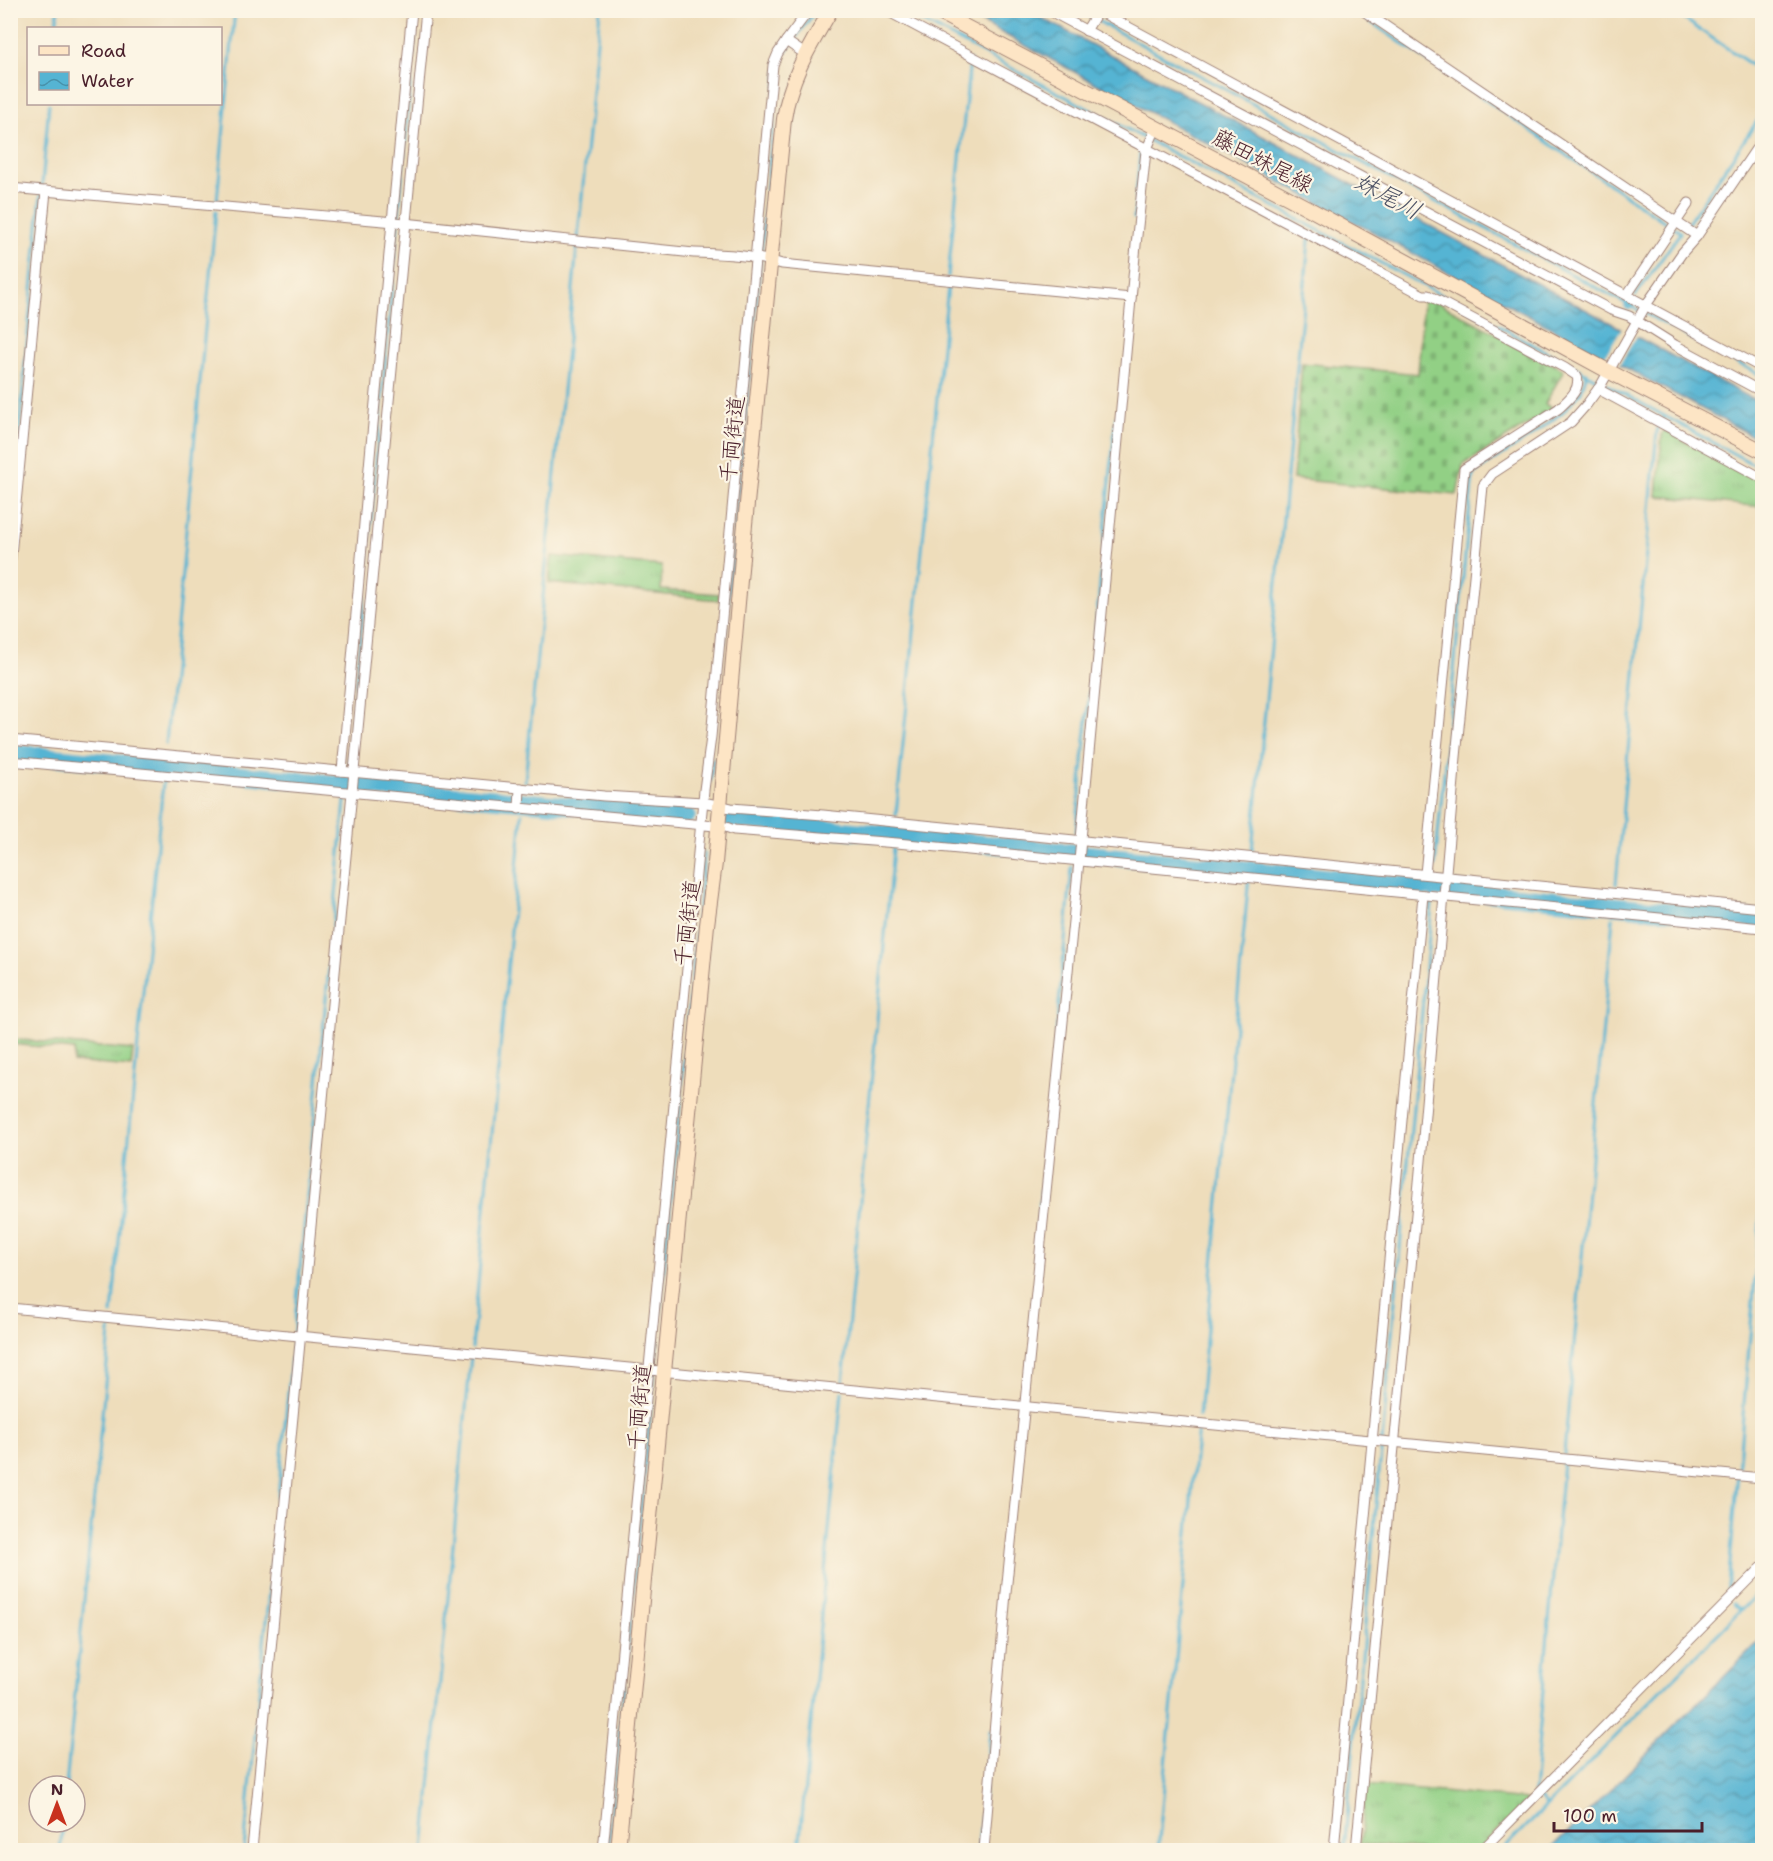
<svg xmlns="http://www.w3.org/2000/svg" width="1773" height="1861" font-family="'Shantell Sans','Klee One',sans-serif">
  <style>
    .grass { fill: url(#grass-tufts); stroke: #6e7858; stroke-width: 1.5 }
    .cemetery { fill: url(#cemetery-stones); stroke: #6e7858; stroke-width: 1.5 }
    .water { fill: url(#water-waves); stroke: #506a7f; stroke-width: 1.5 }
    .pier { fill: #edb }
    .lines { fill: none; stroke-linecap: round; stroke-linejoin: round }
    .stream { stroke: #55b4d3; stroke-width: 3 }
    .canal { stroke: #55b4d3; stroke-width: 10 }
    .river { stroke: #55b4d3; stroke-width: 18 }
    .street-casing { stroke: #9c7e73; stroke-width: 11 }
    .secondary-casing { stroke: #9c7e73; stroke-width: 16 }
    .street { stroke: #fff; stroke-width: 9 }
    .secondary { stroke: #fde5c5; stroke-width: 14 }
    .labels { text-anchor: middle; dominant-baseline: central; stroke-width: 4.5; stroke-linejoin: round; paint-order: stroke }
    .street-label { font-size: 22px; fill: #4a1f2b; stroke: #fcf5e5 }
    .water-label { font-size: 24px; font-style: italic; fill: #4e5366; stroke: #fcf5e5 }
  </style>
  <defs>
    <pattern id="grass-tufts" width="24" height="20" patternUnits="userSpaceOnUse" patternTransform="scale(1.5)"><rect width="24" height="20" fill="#92d085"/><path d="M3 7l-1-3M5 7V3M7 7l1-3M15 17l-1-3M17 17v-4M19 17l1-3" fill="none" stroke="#7fb273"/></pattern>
    <pattern id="cemetery-stones" width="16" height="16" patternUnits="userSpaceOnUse" patternTransform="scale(1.5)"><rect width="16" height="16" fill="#92d085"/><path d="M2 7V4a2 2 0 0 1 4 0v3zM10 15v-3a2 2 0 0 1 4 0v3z" fill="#7fb273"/></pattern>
    <pattern id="water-waves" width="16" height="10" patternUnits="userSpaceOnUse" patternTransform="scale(1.5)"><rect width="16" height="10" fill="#55b4d3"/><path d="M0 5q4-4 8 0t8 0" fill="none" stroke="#4892ab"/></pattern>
  </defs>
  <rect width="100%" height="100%" fill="#fcf5e5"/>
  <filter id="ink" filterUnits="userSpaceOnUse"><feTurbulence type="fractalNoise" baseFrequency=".0167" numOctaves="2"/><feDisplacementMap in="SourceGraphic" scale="12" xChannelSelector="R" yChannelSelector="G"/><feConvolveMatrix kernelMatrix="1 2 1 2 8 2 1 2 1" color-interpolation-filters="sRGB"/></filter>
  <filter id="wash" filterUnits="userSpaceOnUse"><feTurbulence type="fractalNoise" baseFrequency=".008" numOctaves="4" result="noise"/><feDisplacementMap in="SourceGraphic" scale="24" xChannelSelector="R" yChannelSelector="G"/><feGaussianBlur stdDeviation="1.35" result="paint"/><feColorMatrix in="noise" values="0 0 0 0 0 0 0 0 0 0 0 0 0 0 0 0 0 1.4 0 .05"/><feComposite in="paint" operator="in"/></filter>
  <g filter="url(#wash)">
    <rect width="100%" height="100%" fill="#edb"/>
    <g class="grass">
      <path d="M1664,430l98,52v25l-105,-11 5,-61z"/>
      <path d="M552,556l110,10 -1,24 58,4 -1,6 -169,-17z"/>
      <path d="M11,1039l122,11 -2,17 -58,-5 1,-12 -63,-6z"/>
      <path d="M1366,1785l162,15 -51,50h-51l-66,-6z"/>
    </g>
    <path class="cemetery" d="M1428,297l136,73 -19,34 8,5 -90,56 -6,30 -164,-16 9,-116 116,11 5,-73z"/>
    <g class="water">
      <path d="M961,11h68l733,393v37z"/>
      <path d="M1762,1639v211h-212z"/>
    </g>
    <path class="pier" d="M1623,326l15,8 -20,33 -15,-8z"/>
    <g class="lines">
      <g class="stream">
        <path d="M899,10l40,20 512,270 311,169"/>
        <path d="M1077,10l685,366"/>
        <path d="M1353,10l327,222"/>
        <path d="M1671,10l91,62"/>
        <path d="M56,28l2,-18"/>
        <path d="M42,186l7,-82"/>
        <path d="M217,201l18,-191"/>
        <path d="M1134,218l6,-64"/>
        <path d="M1686,226l76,-112"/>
        <path d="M578,237l22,-227"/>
        <path d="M948,276l22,-216"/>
        <path d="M1636,295l44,-62"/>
        <path d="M16,461l25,-267"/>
        <path d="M724,642l54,-571 5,-16 33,-45"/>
        <path d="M166,744l50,-533"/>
        <path d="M349,762l68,-752"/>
        <path d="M525,781l52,-534"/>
        <path d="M710,781l3,-22"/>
        <path d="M896,815l52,-529"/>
        <path d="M1076,834l40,-417"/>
        <path d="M894,840l1,-10"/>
        <path d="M1252,850l57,-610 2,-4"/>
        <path d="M1073,857l2,-9"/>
        <path d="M1435,866l38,-392 61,-40 30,-23 17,-19 6,-19"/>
        <path d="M1616,884l41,-453 7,-15"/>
        <path d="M1613,910l1,-9"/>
        <path d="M1035,1256l37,-389"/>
        <path d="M112,1314l53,-551"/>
        <path d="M472,1348l50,-534"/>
        <path d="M843,1383l50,-534"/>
        <path d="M1199,1416l51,-551"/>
        <path d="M1564,1454l49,-536"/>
        <path d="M1727,1598l35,-399"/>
        <path d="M1733,1603l8,8"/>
        <path d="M66,1786l45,-464"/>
        <path d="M1534,1793l29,-331"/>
        <path d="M1539,1797l8,9"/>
        <path d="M60,1850l3,-28"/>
        <path d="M244,1850l103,-1070"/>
        <path d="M424,1850l47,-494"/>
        <path d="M608,1850l96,-997"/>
        <path d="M799,1850l43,-458"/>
        <path d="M978,1850l12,-120"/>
        <path d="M1158,1850l40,-424"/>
        <path d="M1344,1850l90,-968"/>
        <path d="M1503,1850l259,-261"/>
      </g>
      <path class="canal" d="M1629,305l1,-2"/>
      <g class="river">
        <path d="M10,753l669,63 8,-1"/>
        <path d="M732,819l1030,101"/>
      </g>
    </g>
  </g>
  <g filter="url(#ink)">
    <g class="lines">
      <defs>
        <g id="street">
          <path d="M885,10l538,285h5l137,73 12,8c4,14 -9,24 -19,33l-94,60 -39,405"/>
          <path d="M1048,10l563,300 18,6 46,29 87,47"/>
          <path d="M1097,10l665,358"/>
          <path d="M1362,10l335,226"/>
          <path d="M1086,31l12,-20"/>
          <path d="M786,41l23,-31"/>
          <path d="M10,188l385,34 299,31c29,1 60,2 88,11l349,34"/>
          <path d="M1627,295l62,-92"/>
          <path d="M1598,389l164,89"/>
          <path d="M10,566l36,-375"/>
          <path d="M10,740l594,56 99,6 28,6 92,7 939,93"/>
          <path d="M10,761l716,66 8,3 163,13 865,85"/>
          <path d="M342,771l29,-326 41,-435"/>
          <path d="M519,809l1,-21"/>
          <path d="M10,1308l1752,170"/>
          <path d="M252,1850l174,-1840"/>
          <path d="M603,1850l101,-1060 7,-53 62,-672 5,-12 8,-12 19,13"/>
          <path d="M984,1850l22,-257 73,-732 57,-616 10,-94 10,-23"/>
          <path d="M1334,1850l89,-955"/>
          <path d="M1356,1850l65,-689 35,-404 27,-271 9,-12 79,-52 16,-18 14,-19 45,-80 36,-52 15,-17 65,-96"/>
          <path d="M1482,1850l280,-283"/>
        </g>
        <g id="secondary">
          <path d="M934,10l370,196 304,165 154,80"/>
          <path d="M618,1850l89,-925 8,-62 29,-328 40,-416c6,-42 26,-73 47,-109"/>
        </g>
      </defs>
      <use href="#street" class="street-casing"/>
      <use href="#secondary" class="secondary-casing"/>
      <use href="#street" class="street"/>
      <use href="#secondary" class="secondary"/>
    </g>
  </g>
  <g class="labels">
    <g class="street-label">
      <text transform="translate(1263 161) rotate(28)">藤田妹尾線</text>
      <text transform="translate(732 439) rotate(-84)">千両街道</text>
      <text transform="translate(687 923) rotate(-83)">千両街道</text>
      <text transform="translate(639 1407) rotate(-85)">千両街道</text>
    </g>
    <g class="water-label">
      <text transform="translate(1388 196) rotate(28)">妹尾川</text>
    </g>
  </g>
  <rect width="1773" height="1861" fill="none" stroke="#fcf5e5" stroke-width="36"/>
  <rect x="27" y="27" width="195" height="78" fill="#fcf5e5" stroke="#b59f9b" stroke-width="1.5"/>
  <rect x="39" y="46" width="30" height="9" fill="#fde5c5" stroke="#b59f9b" stroke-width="1.5"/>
  <text x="81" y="57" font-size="18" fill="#4a1f2b">Road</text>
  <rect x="39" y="72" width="30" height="18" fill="url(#water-waves)" stroke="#b59f9b" stroke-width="1.5"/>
  <text x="81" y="87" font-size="18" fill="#4a1f2b">Water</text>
  <g transform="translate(57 1804)"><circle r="28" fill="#fcf5e5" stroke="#b59f9b" stroke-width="1.5"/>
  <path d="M0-4.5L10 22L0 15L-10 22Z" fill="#c8321e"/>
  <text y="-9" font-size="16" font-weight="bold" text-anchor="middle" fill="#4a1f2b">N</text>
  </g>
  <path d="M1554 1822v9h148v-9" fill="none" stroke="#4a1f2b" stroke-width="3"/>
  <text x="1563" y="1822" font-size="18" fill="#4a1f2b" stroke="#fcf5e5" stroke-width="4.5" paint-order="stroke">100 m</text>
</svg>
